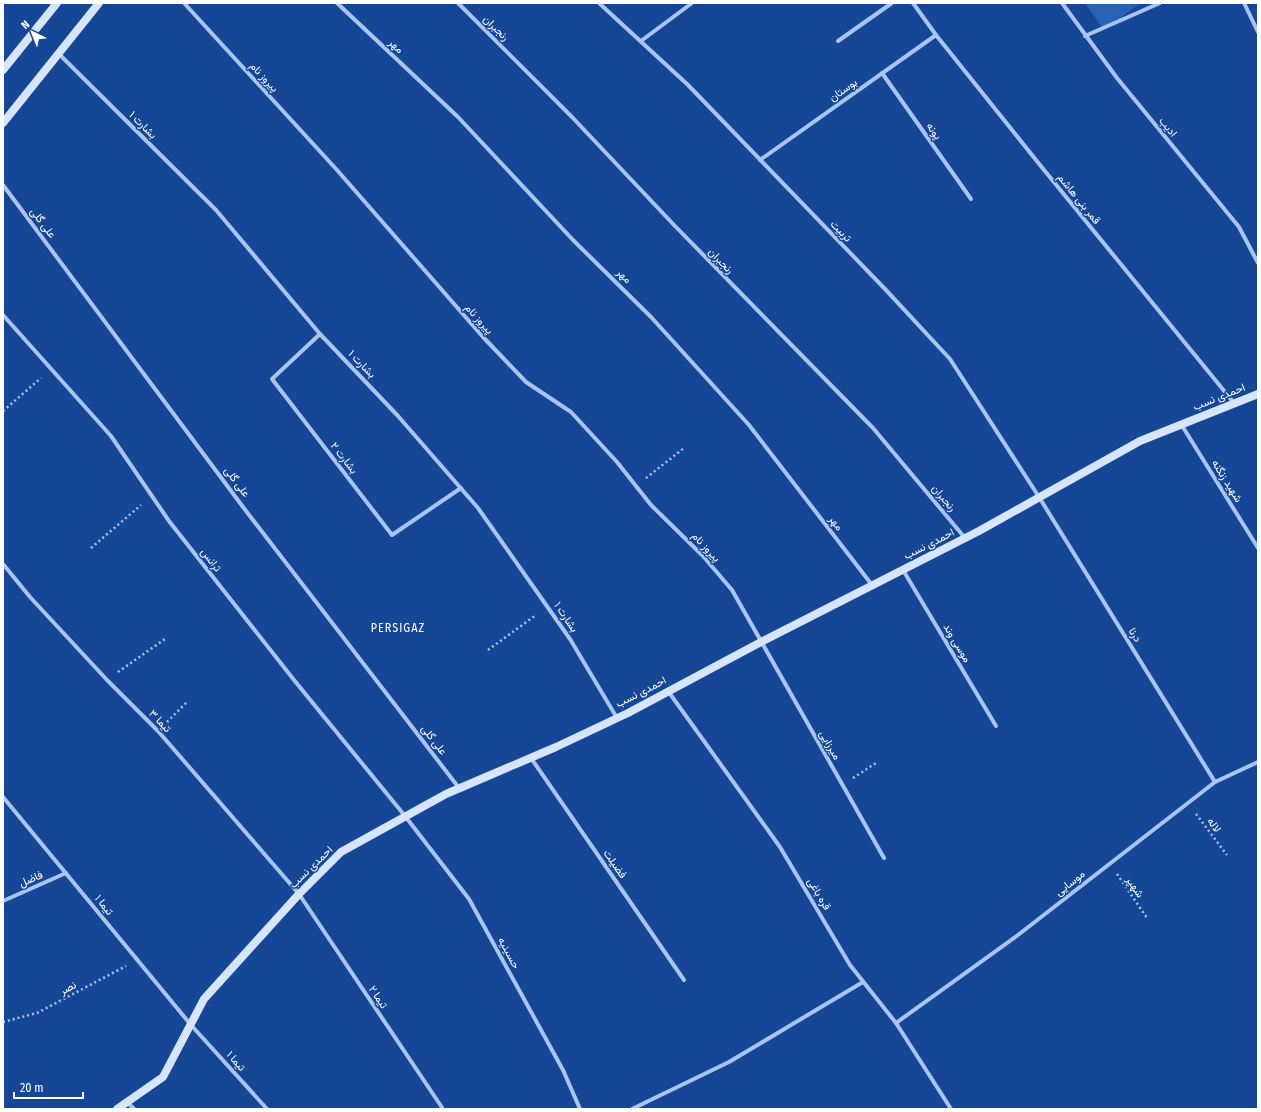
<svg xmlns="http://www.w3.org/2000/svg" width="1261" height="1112" font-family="'Fira Sans Condensed',Vazirmatn,sans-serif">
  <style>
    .green { fill: #2961b5 }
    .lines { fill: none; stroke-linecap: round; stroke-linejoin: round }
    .path { stroke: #a8c5f1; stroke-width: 2.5; stroke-dasharray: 2 3; stroke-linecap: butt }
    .street { stroke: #a8c5f1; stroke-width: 4 }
    .secondary { stroke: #d6e5fc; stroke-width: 8 }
    .labels { text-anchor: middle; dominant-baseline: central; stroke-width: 3; stroke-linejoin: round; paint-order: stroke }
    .street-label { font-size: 11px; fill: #fff; stroke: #164796 }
    .neighbourhood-label { font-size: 12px; letter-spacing: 1px; fill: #fff; stroke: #164796 }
  </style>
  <rect width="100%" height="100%" fill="#164796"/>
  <path class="green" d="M1085,3h56l-37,27z"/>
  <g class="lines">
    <g class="path">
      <path d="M3,411l38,-33"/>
      <path d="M646,478l38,-30"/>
      <path d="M91,548l50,-43"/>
      <path d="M488,650l48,-35"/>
      <path d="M118,672l47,-33"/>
      <path d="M167,722l20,-20"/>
      <path d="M853,778l23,-15"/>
      <path d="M1196,814l31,41"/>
      <path d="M1117,874l30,44"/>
      <path d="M3,1022l34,-9 89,-47"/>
    </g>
    <g class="street">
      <path d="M184,3l153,167 146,167 43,45 45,30 46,50 34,43 52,51 29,34 152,268"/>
      <path d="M337,3l121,114 115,123 78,77 98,108 123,160"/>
      <path d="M458,3l114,114 102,108 199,203 92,110"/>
      <path d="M599,3l89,82 197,204 65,70 89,138 176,285"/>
      <path d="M913,3l23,32 104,130 194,238"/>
      <path d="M1062,3l55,75 122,149 19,36"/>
      <path d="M1244,3l14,29"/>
      <path d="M1085,36l75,-33"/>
      <path d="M641,41l51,-38"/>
      <path d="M838,41l54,-38"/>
      <path d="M58,53l158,157 104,124 78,82 80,92 92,131 47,79"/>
      <path d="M882,73l89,126"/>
      <path d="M760,160l176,-125"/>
      <path d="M3,185l240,322 216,281"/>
      <path d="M3,315l108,121 58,85 125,159 111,136 64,83 94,171 17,39"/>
      <path d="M320,334l-48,45 120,156 69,-47"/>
      <path d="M1181,424l77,124"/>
      <path d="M3,564l27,33 77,83 51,51 141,163 144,215"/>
      <path d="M903,570l93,156"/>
      <path d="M668,691l112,156 70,118 46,58 55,86"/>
      <path d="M531,758l153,222"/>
      <path d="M3,797l188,228 76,84"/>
      <path d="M3,901l63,-28"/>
      <path d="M896,1023l122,-88 197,-153 43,-20"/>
      <path d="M127,1102l7,7"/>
      <path d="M632,1109l97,-47 134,-80"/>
    </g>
    <g class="secondary">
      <path d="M3,70l54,-67"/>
      <path d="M3,123l96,-120"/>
      <path d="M117,1109l46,-32 41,-78 95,-105 42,-42 105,-58 110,-47 72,-34 133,-71 218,-111 161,-90 118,-47"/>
    </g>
  </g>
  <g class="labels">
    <g class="street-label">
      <text transform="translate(496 28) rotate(44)">رنجبران</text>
      <text transform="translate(396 46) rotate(43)">مهر</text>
      <text transform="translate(264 77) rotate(47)">پیروز نام</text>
      <text transform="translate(843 90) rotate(-35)">بوستان</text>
      <text transform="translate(143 125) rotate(45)">بشارت ۱</text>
      <text transform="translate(1168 127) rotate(51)">ادیب</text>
      <text transform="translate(934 131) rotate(55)">پونه</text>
      <text transform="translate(1079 199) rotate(51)">قمر بنی هاشم</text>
      <text transform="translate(43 223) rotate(53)">علی گلی</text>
      <text transform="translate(841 231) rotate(46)">تربیت</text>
      <text transform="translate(721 261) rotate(46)">رنجبران</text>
      <text transform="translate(624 276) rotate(45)">مهر</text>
      <text transform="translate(479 319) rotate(48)">پیروز نام</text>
      <text transform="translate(362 364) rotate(46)">بشارت ۱</text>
      <text transform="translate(1219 397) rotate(-22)">احمدی نسب</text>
      <text transform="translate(344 458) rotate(52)">بشارت ۲</text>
      <text transform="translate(1227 481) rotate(58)">شهید زنگنه</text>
      <text transform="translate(237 482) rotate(53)">علی گلی</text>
      <text transform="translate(944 498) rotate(50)">رنجبران</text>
      <text transform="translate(836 523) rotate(53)">مهر</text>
      <text transform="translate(929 544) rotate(-27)">احمدی نسب</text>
      <text transform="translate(706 547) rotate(47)">پیروز نام</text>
      <text transform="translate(211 560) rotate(52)">ترانس</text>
      <text transform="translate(566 617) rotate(56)">بشارت ۱</text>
      <text transform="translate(1135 635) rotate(58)">درنا</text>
      <text transform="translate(957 643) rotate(59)">موسی وند</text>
      <text transform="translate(641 692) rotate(-27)">احمدی نسب</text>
      <text transform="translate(160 721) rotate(46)">تیما ۳</text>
      <text transform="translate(434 740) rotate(52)">علی گلی</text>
      <text transform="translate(830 745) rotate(60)">میرزایی</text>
      <text transform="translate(1214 825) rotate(53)">لاله</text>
      <text transform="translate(615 864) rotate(55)">فضیلت</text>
      <text transform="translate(311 867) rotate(-44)">احمدی نسب</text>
      <text transform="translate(31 879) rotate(-23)">فاضل</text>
      <text transform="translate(1070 883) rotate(-38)">موسایی</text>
      <text transform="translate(1135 887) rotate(56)">شهپر</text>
      <text transform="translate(819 894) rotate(59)">قره باغی</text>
      <text transform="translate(104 905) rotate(51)">تیما ۱</text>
      <text transform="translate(509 953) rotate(61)">حسینیه</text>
      <text transform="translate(68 988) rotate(-28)">نصر</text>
      <text transform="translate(378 997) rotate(56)">تیما ۲</text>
      <text transform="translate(236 1061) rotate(48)">۱ تیما</text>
    </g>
    <g class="neighbourhood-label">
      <text x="398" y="628">PERSIGAZ</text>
    </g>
  </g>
  <rect width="1261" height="1112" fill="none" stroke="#ffffff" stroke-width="8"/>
  <g transform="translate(32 32) rotate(317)" stroke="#164796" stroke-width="3" paint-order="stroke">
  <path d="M0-3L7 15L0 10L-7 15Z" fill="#ffffff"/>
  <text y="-6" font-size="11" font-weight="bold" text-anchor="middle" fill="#ffffff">N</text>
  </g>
  <path d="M14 1092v6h69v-6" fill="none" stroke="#ffffff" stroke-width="2"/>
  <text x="20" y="1092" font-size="12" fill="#ffffff" stroke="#164796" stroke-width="3" paint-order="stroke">20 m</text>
</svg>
